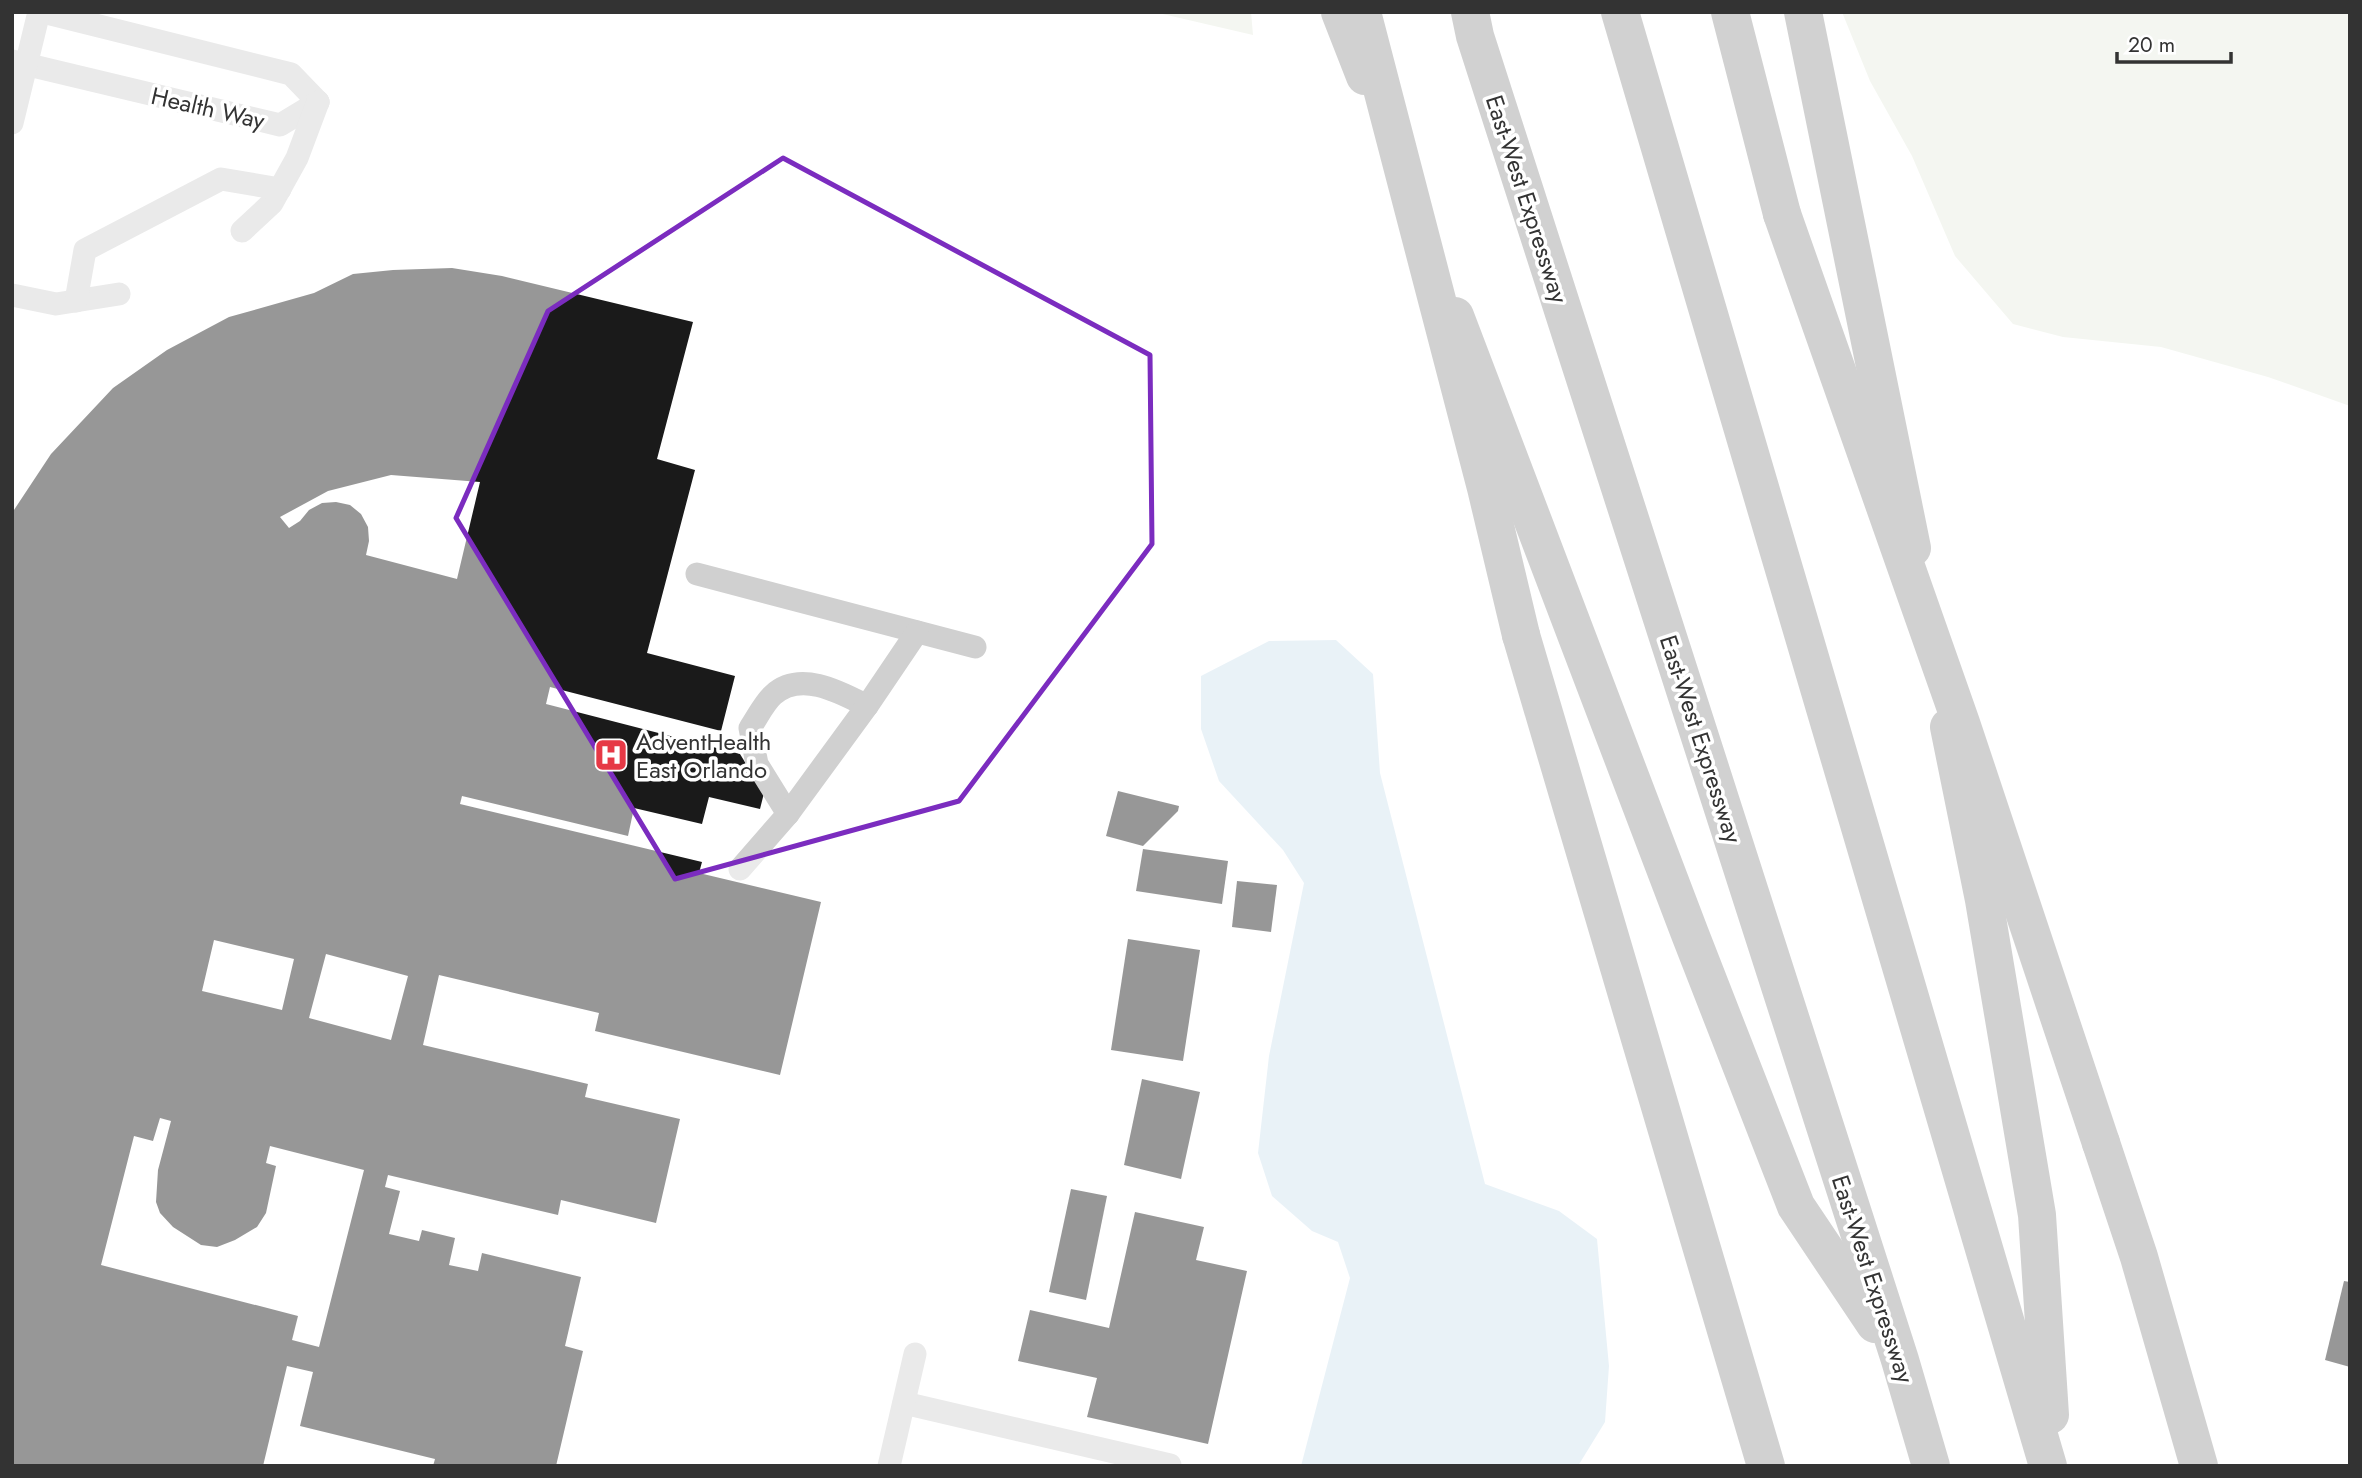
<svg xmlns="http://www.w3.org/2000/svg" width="2362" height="1478" font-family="Jost,sans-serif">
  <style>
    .green { fill: #e6ecdf }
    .water { fill: #cfe2ee }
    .building { fill: #1a1a1a; fill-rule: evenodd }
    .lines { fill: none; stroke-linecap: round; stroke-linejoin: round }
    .lane { stroke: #d0d0d0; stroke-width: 23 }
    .highway { stroke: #9a9a9a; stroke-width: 38 }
    .highway-bridge { stroke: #9a9a9a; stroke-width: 38 }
    .marked { fill: none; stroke: #7b2cbf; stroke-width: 5; stroke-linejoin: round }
    .labels { text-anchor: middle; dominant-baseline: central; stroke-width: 7; stroke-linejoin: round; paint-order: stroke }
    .street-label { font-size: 24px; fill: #333; stroke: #fff }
    .poi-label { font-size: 24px; fill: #333; stroke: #fff; text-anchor: start }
  </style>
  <rect width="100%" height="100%" fill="#fff"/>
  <g class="green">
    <path d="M1154,12h97l2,23z"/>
    <path d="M1842,12h508v394l-82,-29 -107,-30 -98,-10 -50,-13 -58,-68 -43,-100 -42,-75z"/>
  </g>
  <path class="water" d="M1336,640l37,34 7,99 105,411 74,27 38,28 12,127 -4,56 -27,44h-277l49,-188 -12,-36 -26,-11 -40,-35 -14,-43 11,-97 35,-173 -21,-33 -64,-69 -18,-52v-53l68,-35z"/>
  <g class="building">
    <path d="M452,268l50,8 191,46 -36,137 38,11 -48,183 88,23 -14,55 -171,-44 -4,17 194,50 24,39 -4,16 -51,-12 -7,27 -68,-16 -6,28 -166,-40 -2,8 242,58 -3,11 122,29 -41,173 -185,-44 4,-18 -160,-38 -16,70 165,39 -3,13 95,22 -24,104 -95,-23 -3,15 -170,-40 -3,12 15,4 -11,43 30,7 3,-11 33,8 -6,27 29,6 4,-18 99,24 -16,69 18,5 -27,115h-123l2,-7 -135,-33 13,-54 -26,-6 -24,100h-251v-953l39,-59 62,-66 54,-38 62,-33 85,-24 39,-19 40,-4zM391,475l89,7 -23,97 -91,-24 3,-14 -1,-14 -7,-13 -11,-9 -14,-3 -14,1 -13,7 -9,11 -11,7 -9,-11 48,-26zM214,940l80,19 -12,51 -80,-19zM326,954l82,22 -17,64 -82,-22zM160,1118l11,3 -13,49 -2,32 4,11 13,14 28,18 16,2 18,-7 22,-13 9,-14 10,-47 -10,-3 4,-17 94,24 -45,177 -27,-7 6,-24 -197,-51 33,-129 19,5z"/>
    <path d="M1118,791l61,15 -1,5 -35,35 -37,-10z"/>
    <path d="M1143,849l85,12 -6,43 -86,-13z"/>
    <path d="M1237,881l40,4 -6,47 -39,-5z"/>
    <path d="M1128,939l72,11 -17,111 -72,-11z"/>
    <path d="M1142,1079l58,13 -19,87 -57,-14z"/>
    <path d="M1071,1189l36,7 -21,104 -37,-8z"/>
    <path d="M1135,1212l69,15 -8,33 51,11 -39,173 -121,-27 10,-39 -79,-17 12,-51 79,18z"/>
    <path d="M2344,1281l6,1v85l-25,-7z"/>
  </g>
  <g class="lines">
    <g class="lane">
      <path d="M43,12l248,62 27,28"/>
      <path d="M12,61l268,64 38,-23"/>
      <path d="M12,123l27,-111"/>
      <path d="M242,231l30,-28 25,-45 21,-56"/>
      <path d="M12,295l44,9 63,-10"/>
      <path d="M76,301l9,-51 136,-71 59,10"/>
      <path d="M697,574l278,73"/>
      <path d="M788,814l-31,-50 -7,-36c7,-10 14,-25 23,-33 27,-25 67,-3 94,11"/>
      <path d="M740,869l48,-55 79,-108 50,-74"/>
      <path d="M904,1403l266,62"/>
      <path d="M889,1466l26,-112"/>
    </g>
    <g class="highway">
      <path d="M1340,12l25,64"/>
      <path d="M1470,12l5,24 425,1324 31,106"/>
      <path d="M1620,12l428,1454"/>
      <path d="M1730,12l52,202"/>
      <path d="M1803,12l109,536"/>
      <path d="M1455,316l235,618 106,272 79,118"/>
      <path d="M1521,635l245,831"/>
      <path d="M1949,727l35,173 53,315 13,200"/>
      <path d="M2101,1143l38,114 60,209"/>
    </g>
    <g class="highway-bridge">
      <path d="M1362,12l124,476 35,147"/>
      <path d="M1782,214l179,509 140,420"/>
    </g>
  </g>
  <path d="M0 0H2362V1478H0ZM783,158l367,197 2,189 -193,257 -284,78 -219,-361 92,-207z" fill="#fff" fill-opacity=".55" fill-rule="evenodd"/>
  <path class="marked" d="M783,158l367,197 2,189 -193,257 -284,78 -219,-361 92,-207z"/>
  <defs>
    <symbol id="hospital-square" viewBox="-11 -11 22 22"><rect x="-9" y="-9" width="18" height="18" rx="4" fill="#e63946" stroke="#fff"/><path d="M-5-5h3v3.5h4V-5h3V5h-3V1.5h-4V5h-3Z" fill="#fff"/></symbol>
  </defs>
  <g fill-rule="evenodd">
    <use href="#hospital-square" x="592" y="736" width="38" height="38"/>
  </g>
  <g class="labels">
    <g class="street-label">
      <text transform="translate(208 108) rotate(13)">Health Way</text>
      <text transform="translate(1527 199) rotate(72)">East-West Expressway</text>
      <text transform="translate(1701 739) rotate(72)">East-West Expressway</text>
      <text transform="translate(1873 1279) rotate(72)">East-West Expressway</text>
    </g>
    <g class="poi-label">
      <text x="636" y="741">AdventHealth<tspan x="636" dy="28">East Orlando</tspan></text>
    </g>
  </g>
  <rect width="2362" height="1478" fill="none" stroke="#333333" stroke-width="28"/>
  <path d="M2117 52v10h114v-10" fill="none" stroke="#333333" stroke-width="3.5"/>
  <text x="2128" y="52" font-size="21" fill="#333333" stroke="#ffffff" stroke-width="5" paint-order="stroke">20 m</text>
</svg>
